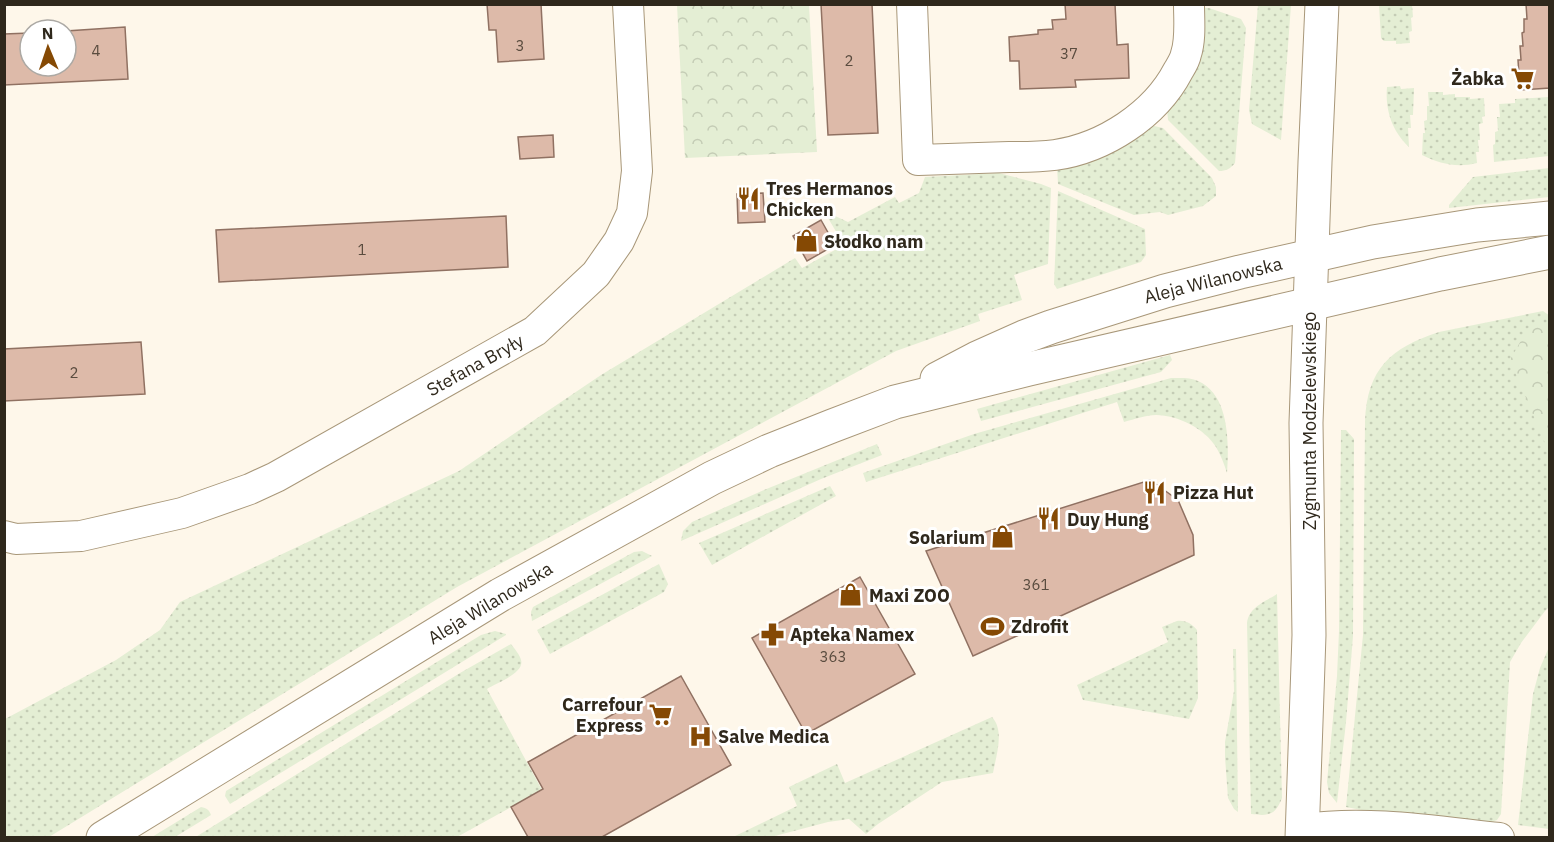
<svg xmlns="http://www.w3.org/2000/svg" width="1554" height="842" font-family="'IBM Plex Sans',sans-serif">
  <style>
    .grass { fill: url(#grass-dots) }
    .forest { fill: url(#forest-crowns) }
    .building { fill: #ddbaa9; stroke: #907162; stroke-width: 1.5 }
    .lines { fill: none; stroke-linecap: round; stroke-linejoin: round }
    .street-casing { stroke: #a89779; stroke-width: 32 }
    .secondary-casing { stroke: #a89779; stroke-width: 35 }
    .street { stroke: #fff; stroke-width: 30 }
    .secondary { stroke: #fff; stroke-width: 33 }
    .labels { text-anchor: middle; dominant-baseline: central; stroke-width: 6; stroke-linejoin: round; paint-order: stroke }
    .number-label { font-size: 15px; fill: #5a4c3f }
    .poi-label { font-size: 18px; font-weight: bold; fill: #2f281c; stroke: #fff; text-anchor: start }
    .street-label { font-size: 18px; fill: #2f281c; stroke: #fff }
  </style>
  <defs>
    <pattern id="grass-dots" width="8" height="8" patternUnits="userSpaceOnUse" patternTransform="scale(1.5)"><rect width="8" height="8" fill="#e4eed4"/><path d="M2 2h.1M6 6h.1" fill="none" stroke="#c4ccb5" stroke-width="1.8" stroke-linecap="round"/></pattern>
    <pattern id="forest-crowns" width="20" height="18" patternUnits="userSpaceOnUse" patternTransform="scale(1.5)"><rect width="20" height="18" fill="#e4eed4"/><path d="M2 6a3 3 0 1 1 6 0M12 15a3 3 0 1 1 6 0" fill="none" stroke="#c4ccb5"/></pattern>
  </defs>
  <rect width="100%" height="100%" fill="#fef7ea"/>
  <g class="grass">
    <path d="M1258,5h33l-10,135 -29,-16 -3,-14z"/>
    <path d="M1379,5h33l1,12 -2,1 1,13 -3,1 1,11 -14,1v-3h-12l-3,-3z"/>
    <path d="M1205,8h4l32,11 5,9 -11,135c-5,6 -9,8 -16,8l-51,-51 -1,-11z"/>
    <path d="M1400,86l1,3 13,-1 -1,27h-3l1,13h-3l1,19c-17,-16 -24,-37 -22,-60z"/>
    <path d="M1428,92h15v3l12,-1v3h15v2l14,-1 1,18 -3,1 1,6 -4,1 1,16h-2l1,12h-3l1,11c-20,5 -37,1 -55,-8l1,-22h2l-1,-12 3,-1v-14h2z"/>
    <path d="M1549,97v59l-55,6 -1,-17 2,-1v-12l3,-1 -1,-14h3l-1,-13 16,-1v-4z"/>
    <path d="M1150,125l13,3 49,50 4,9v9l-13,10 -35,9 -8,-3 -26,3 -76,-31 -1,-18z"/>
    <path d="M1549,168v29l-100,11v-3l24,-28z"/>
    <path d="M999,173l42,11 10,4 -3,76 -34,11 8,25 -44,14 2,7 -84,30 -439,236 -408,250h-44v-118l111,-59 44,-30 20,-28 279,-131 142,-96 194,-117 7,10 42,-23 -16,-27 5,-3 15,7 47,-25 4,6 20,-10 6,-16z"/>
    <path d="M1058,191l87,38 1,26 -5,7 -84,27 -3,-5z"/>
    <path d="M1543,311l7,5 -1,291 -4,4 -24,32 -11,19 -9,152 -4,6 -8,3 -96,-7 -47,-9 17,-172 2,-213c2,-54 26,-74 74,-90z"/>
    <path d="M1170,355l2,5 -11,12 -180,49 -4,-12z"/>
    <path d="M1171,378c8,0 19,-1 27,3 32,14 31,63 29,92 -3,-9 -6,-18 -11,-26 -11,-18 -38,-32 -60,-32 -10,0 -21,4 -32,7l-7,-20 -251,80 -3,-9 111,-39z"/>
    <path d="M1341,430h5l8,9 -1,197 -7,86 -9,81 -8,-10 -2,-11 10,-106 2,-45z"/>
    <path d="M877,444l5,11 -61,24 -140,62 2,-10 9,-9 72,-32z"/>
    <path d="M830,486l6,10 -124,69 -13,-22z"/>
    <path d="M642,551l10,5 -120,65 -1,-9 2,-5 101,-55z"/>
    <path d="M659,564l9,20 -4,8 -114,62 -13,-24z"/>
    <path d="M1277,594l5,204c-7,18 -14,18 -31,16l-4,-191c2,-16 18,-21 30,-29z"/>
    <path d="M1177,621c9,-1 15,3 20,9l1,68 -9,21 -106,-19 -6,-15 91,-43 -6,-15z"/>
    <path d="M495,631l11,3v1l-276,169 -5,-8 1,-5 255,-156z"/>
    <path d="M511,644c3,4 9,11 10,16 4,13 -25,23 -34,29l55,101 -85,47 -263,1 266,-165z"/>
    <path d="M1549,647l1,182h-1l-31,-4 15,-131 7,-26z"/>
    <path d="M1233,649h3l2,163 -4,-3 -6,-11 -3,-41v-15l9,-51z"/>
    <path d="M992,717c13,14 4,39 1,56l-51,9 -64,42 -12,10 -17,-15 -21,3 -57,15h-38l64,-31 -8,-19 48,-23 8,19z"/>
    <path d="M201,807c6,1 8,3 10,8l-36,22h-23z"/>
  </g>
  <g class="forest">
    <path d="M677,5h132l8,147 -132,6z"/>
    <path d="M1549,322h1l-1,127 -2,-1 -37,-88 18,-32z"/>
  </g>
  <g class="building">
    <path d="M487,4h54l3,55 -46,3 -2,-32h-7z"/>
    <path d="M821,4h51l6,129 -50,2z"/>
    <path d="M1065,4h50l2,41 11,-1 1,34 -54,2 1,7 -56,2 -1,-28h-9l-1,-24 29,-3v-4l15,-1 -1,-9 14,-1z"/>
    <path d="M1526,4h24v84l-30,2 -2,-30h3l-1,-14h3l-1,-13 2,-1v-13h3z"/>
    <path d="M125,27l3,52 -124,6v-51l26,-1v33h36v-35z"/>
    <path d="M553,135l1,22 -34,2 -2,-22z"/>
    <path d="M763,193l2,29 -27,1 -1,-29z"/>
    <path d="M506,216l2,51 -289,15 -3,-52z"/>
    <path d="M821,220l14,25 -28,16 -14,-25z"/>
    <path d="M141,342l4,52 -141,7v-52z"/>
    <path d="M1150,480l28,20 15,35 1,20 -221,101 -47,-105z"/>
    <path d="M860,577l55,97 -109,60 -54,-96z"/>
    <path d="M681,676l50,89 -129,72h-74l-17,-30 32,-18 -15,-27z"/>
  </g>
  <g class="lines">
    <defs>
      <g id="street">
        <path d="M912,4l6,156c30,-1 61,-2 91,-3 15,0 31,0 46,-2 49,-7 100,-40 123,-84 3,-5 7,-11 8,-17 5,-15 3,-34 3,-50"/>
        <path d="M4,536l12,3 65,-3 101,-23 68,-24 26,-12 259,-146 61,-57 23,-33 13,-28 5,-42 -9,-167"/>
        <path d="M1303,829c65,-9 131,2 196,9"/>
      </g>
      <g id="secondary">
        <path d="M937,379l40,-21 47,-21 27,-10 114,-36 75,-19 133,-30 104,-17 73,-7"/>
        <path d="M103,838l397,-243 212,-117 57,-27 63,-25 63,-24 134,-33 411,-95 110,-22"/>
        <path d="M1302,838l7,-203 -3,-212 9,-261 7,-158"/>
      </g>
    </defs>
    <use href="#street" class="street-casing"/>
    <use href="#secondary" class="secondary-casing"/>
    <use href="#street" class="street"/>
    <use href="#secondary" class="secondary"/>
  </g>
  <defs>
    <symbol id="supermarket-bare" viewBox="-9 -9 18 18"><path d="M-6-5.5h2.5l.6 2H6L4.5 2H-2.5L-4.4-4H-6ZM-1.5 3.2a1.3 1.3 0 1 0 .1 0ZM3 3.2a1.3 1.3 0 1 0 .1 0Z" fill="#854904" stroke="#fff" stroke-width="2.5" paint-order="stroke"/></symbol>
    <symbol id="restaurant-bare" viewBox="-9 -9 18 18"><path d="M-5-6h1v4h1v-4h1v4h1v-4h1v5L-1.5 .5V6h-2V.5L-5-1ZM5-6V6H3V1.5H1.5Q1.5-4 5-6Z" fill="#854904" stroke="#fff" stroke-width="2.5" paint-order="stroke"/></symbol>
    <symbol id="shop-bare" viewBox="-9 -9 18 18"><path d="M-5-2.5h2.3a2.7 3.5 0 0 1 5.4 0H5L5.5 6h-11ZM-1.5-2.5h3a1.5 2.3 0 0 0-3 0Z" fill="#854904" stroke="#fff" stroke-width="2.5" paint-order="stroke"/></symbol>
    <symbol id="stadium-bare" viewBox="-9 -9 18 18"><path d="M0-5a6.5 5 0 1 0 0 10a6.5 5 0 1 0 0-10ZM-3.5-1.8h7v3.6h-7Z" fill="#854904" stroke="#fff" stroke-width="2.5" paint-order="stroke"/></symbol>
    <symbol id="pharmacy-bare" viewBox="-9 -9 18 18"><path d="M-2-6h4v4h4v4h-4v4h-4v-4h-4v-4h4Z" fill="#854904" stroke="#fff" stroke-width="2.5" paint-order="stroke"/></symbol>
    <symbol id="hospital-bare" viewBox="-9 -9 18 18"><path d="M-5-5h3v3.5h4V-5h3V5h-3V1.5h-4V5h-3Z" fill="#854904" stroke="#fff" stroke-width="2.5" paint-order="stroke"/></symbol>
  </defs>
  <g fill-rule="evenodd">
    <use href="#supermarket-bare" x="1506" y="62" width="33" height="33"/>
    <use href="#restaurant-bare" x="732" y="182" width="33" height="33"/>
    <use href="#shop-bare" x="790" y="224" width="33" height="33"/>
    <use href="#restaurant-bare" x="1138" y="476" width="33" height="33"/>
    <use href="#restaurant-bare" x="1032" y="502" width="33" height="33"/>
    <use href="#shop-bare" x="986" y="520" width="33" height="33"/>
    <use href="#shop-bare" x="834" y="578" width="33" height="33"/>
    <use href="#stadium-bare" x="976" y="610" width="33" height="33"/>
    <use href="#pharmacy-bare" x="756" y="618" width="33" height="33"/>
    <use href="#supermarket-bare" x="644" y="698" width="33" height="33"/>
    <use href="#hospital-bare" x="684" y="720" width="33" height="33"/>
  </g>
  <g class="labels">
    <g class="number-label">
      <text x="520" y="45">3</text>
      <text x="96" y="50">4</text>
      <text x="1069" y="53">37</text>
      <text x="849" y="60">2</text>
      <text x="362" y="249">1</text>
      <text x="74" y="372">2</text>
      <text x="1036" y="584">361</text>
      <text x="833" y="656">363</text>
    </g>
    <g class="poi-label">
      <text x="1504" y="78" text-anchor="end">Żabka</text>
      <text x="766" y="188">Tres Hermanos<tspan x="766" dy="21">Chicken</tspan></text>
      <text x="824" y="241">Słodko nam</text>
      <text x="1173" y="492">Pizza Hut</text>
      <text x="1067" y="519">Duy Hung</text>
      <text x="985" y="537" text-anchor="end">Solarium</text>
      <text x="869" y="595">Maxi ZOO</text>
      <text x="1011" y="626">Zdrofit</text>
      <text x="790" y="634">Apteka Namex</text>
      <text x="643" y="704" text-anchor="end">Carrefour<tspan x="643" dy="21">Express</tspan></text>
      <text x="718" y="736">Salve Medica</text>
    </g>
    <g class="street-label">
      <text transform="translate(1213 280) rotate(-14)">Aleja Wilanowska</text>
      <text transform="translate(475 365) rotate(-29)">Stefana Bryły</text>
      <text transform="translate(1309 421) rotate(-90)">Zygmunta Modzelewskiego</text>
      <text transform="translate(490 603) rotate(-31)">Aleja Wilanowska</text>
    </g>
  </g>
  <rect width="1554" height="842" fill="none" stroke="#2f281c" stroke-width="12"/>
  <g transform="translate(48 48) rotate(358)"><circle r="28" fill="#ffffff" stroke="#aca9a4" stroke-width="1.5"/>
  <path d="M0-4.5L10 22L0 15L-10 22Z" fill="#854904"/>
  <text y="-9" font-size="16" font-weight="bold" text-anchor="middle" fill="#2f281c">N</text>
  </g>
</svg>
